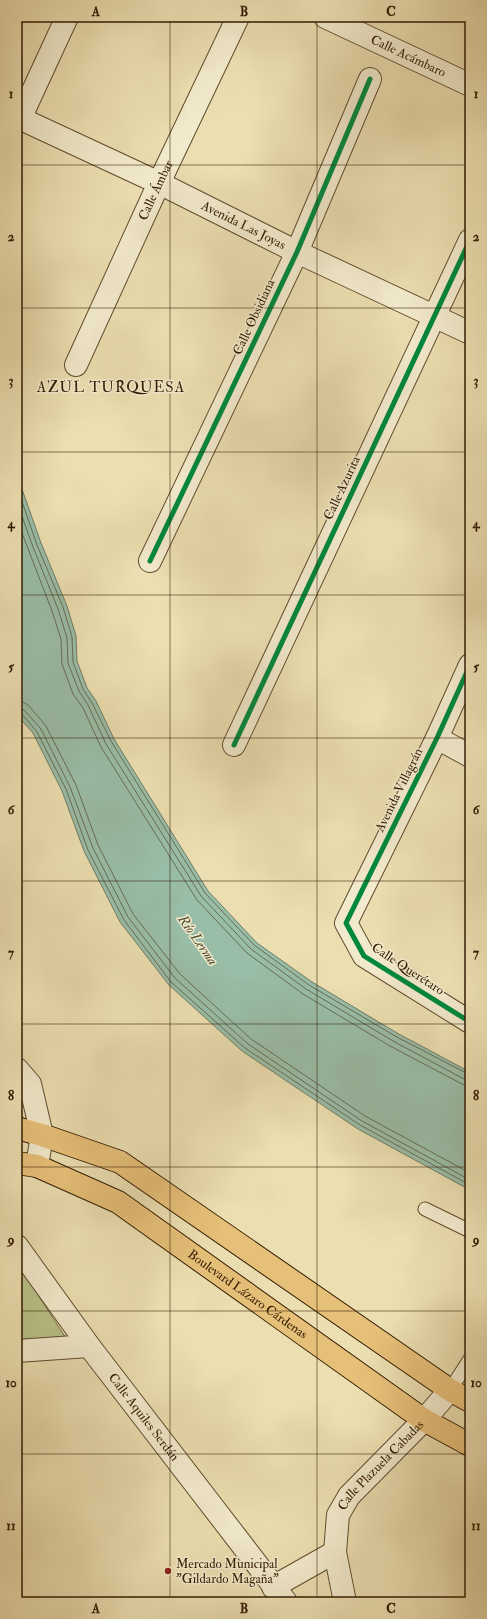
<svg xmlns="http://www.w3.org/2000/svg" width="487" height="1619" font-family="'IM FELL Double Pica',serif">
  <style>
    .green { fill: #b9c18a; stroke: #766e46 }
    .water { fill: #99bda7; stroke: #707c65 }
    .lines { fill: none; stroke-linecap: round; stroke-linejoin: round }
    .shore { stroke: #666c54; stroke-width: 1 }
    .service-casing { stroke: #604c2e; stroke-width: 15 }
    .minor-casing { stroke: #604c2e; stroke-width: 24 }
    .tertiary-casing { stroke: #604c2e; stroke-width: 24 }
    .primary-casing { stroke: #321b02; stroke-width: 24 }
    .service { stroke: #f2eacc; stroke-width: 13 }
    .minor { stroke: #f2eacc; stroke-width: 22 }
    .tertiary { stroke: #f2eacc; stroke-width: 22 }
    .primary { stroke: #e6bf78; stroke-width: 22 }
    .cycleway-casing { stroke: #f2eacc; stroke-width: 8 }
    .cycleway { stroke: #00873e; stroke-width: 5 }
    .grid { fill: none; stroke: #321b02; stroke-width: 1; stroke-opacity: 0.55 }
    .poi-dot { fill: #8f2418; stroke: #f2eacc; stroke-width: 1.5 }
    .labels { text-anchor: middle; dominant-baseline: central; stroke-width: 3; stroke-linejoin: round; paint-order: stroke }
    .street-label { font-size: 13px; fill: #321b02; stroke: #f2eacc }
    .poi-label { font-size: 13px; fill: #321b02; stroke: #f2eacc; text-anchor: start }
    .water-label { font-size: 14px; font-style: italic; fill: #514c34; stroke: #f2eacc }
    .quarter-label { font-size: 15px; letter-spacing: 1px; fill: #321b02; stroke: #f2eacc }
    .neatline { fill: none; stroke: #321b02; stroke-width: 1.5 }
    .grid-label { font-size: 13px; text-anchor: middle; font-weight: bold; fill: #321b02 }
  </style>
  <rect width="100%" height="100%" fill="#ebdeb0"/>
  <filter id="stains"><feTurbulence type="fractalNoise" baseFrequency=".005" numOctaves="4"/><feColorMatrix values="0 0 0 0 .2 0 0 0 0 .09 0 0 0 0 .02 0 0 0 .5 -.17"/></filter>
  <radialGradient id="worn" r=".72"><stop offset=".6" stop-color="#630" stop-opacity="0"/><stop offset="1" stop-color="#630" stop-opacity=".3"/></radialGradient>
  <path class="green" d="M17,1262l52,81 -52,1z"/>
  <path class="water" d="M17,475l24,68 26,63 9,30 1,25 10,27 9,13 18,38 94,152 49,52 55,39 85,51 73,39v118l-112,-61 -116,-78 -73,-66 -49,-63 -36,-71 -22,-60 -29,-58 -16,-18z"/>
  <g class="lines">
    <g class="shore">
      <path d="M17,487l20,58 26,62 9,30 1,25 10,27 9,14 19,38 94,152 49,52 55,40 86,51 75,39"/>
      <path d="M17,502l16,45 25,62 9,29 1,25 11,28 9,14 18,39 95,152 50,53 55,40 87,52 71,38 6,1"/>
      <path d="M17,520l35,91 9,28 1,25 11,30 10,14 18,39 96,153 50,53 56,41 87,52 72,38 8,2"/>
      <path d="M17,702h6l5,3 18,21 30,59 22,60 35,69 47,60 71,65 114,77 105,57"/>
      <path d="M17,708l7,2 17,19 29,58 23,61 35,69 47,61 73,66 114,77 108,59"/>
      <path d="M17,713l5,1 15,18 29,57 22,61 36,70 47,62 74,66 115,77 110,60"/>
    </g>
    <defs>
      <g id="service">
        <path d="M425,1209l45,22"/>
        <path d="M450,1390l20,-31"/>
      </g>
      <g id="minor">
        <path id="s1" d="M325,17l145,68"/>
        <path id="s2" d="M17,117l142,66 138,69 173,81"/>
        <path d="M20,119l47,-102"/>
        <path id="s3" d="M76,365l83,-182 79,-166"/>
        <path d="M150,561l147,-309 73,-173"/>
        <path d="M470,665l-33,73 -91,185 18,33 106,66"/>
        <path d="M437,738l33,18"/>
        <path d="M234,745l236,-505"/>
        <path d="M17,1069l13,15 12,51 -5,31"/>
        <path d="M273,1587l62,-35"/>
        <path id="s4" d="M345,1602l-10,-50 3,-37 11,-19 75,-76 26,-30"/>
      </g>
      <g id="tertiary">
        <path id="s5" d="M17,1246l72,100 197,256"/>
        <path d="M17,1351l72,-5"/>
      </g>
      <g id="primary">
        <path d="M17,1128l25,7 78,27 330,228 20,11"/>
        <path id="s6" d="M17,1163l20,3 81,36 306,218 46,25"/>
      </g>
    </defs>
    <use href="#service" class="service-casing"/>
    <use href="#minor" class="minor-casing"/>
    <use href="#tertiary" class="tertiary-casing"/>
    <use href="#primary" class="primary-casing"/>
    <use href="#service" class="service"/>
    <use href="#minor" class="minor"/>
    <use href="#tertiary" class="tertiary"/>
    <use href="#primary" class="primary"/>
    <defs>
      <g id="cycleway">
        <path d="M150,561l147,-309 73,-173"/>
        <path d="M470,665l-33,73 -91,185 18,33 106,66"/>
        <path d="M234,745l236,-505"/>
      </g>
    </defs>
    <use href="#cycleway" class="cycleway-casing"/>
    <use href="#cycleway" class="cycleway"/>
  </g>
  <path class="grid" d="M170,17v1585M317,17v1585M17,165h453M17,308h453M17,452h453M17,595h453M17,738h453M17,881h453M17,1024h453M17,1167h453M17,1311h453M17,1454h453"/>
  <circle class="poi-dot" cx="168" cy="1571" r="4"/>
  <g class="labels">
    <g class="street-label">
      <text stroke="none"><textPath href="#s1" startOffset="92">Calle Acámbaro</textPath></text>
      <text stroke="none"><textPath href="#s3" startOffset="192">Calle Ámbar</textPath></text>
      <text stroke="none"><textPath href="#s2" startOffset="251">Avenida Las Joyas</textPath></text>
      <text transform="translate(254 317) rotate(-65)">Calle Obsidiana</text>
      <text transform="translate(342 488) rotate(-65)">Calle Azurita</text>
      <text transform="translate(399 790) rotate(-64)">Avenida Villagrán</text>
      <text transform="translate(408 969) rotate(33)">Calle Querétaro</text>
      <text stroke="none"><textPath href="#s6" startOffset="268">Boulevard Lázaro Cárdenas</textPath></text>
      <text stroke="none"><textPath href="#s5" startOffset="213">Calle Aquiles Serdán</textPath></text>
      <text stroke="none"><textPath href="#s4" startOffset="154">Calle Plazuela Cabadas</textPath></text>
    </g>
    <g class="poi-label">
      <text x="176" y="1564">Mercado Municipal<tspan x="176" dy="15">"Gildardo Magaña"</tspan></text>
    </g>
    <g class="water-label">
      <text transform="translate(198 940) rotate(55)">Río Lerma</text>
    </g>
    <g class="quarter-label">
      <text x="111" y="387">AZUL TURQUESA</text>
    </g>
  </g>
  <rect width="487" height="1619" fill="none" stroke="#ebdeb0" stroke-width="44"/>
  <rect x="22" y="22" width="443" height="1575" class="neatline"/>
  <g class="grid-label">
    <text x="96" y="16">A</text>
    <text x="244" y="16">B</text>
    <text x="391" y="16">C</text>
    <text x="11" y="98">1</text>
    <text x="476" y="98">1</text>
    <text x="11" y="241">2</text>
    <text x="476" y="241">2</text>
    <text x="11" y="385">3</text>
    <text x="476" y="385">3</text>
    <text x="11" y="528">4</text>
    <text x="476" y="528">4</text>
    <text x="11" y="671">5</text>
    <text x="476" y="671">5</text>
    <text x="11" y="814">6</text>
    <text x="476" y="814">6</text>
    <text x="11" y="957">7</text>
    <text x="476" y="957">7</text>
    <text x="11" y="1100">8</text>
    <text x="476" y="1100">8</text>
    <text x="11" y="1244">9</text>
    <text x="476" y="1244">9</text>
    <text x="11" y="1387">10</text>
    <text x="476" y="1387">10</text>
    <text x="11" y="1530">11</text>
    <text x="476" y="1530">11</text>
    <text x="96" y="1613">A</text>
    <text x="244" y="1613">B</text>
    <text x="391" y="1613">C</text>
  </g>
  <rect width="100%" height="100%" filter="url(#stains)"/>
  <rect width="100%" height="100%" fill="url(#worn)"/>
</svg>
